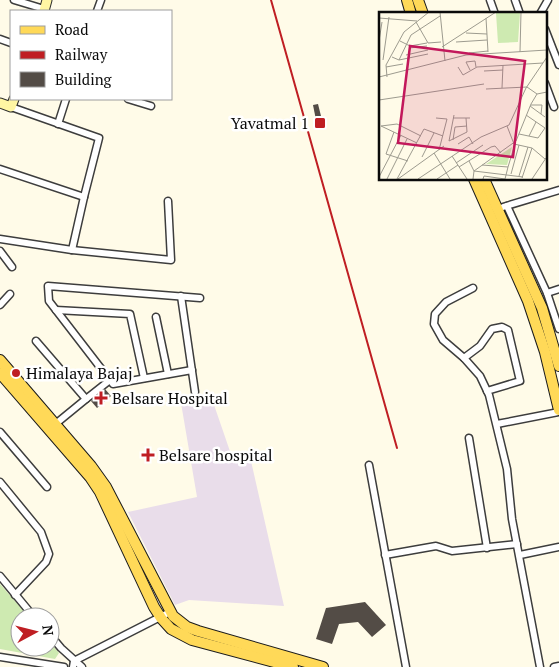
<svg xmlns="http://www.w3.org/2000/svg" width="559" height="667" font-family="'PT Serif',serif">
  <style>
    .industrial { fill: #e9ddea }
    .green { fill: #ceeab1 }
    .building { fill: #534c46 }
    .lines { fill: none; stroke-linecap: round; stroke-linejoin: round }
    .street-casing { stroke: #3d3d3d; stroke-width: 9 }
    .secondary-casing { stroke: #2c2c2c; stroke-width: 11 }
    .primary-casing { stroke: #1b1b1b; stroke-width: 12 }
    .street { stroke: #fff; stroke-width: 6 }
    .secondary { stroke: #fff6a3; stroke-width: 9 }
    .primary { stroke: #ffd958; stroke-width: 10 }
    .rail { stroke: #bf1e23; stroke-width: 2 }
    .poi-dot { fill: #bf1e23; stroke: #fff; stroke-width: 2 }
    .labels { text-anchor: middle; dominant-baseline: central; stroke-width: 5; stroke-linejoin: round; paint-order: stroke }
    .poi-label { font-size: 16px; fill: #0a0a0a; stroke: #fff; text-anchor: start }
    .inset-road { fill: none; stroke: #9d9b8f; stroke-width: 1 }
    .view { fill: #c2185b; fill-opacity: 0.15; stroke: #c2185b; stroke-width: 2.5 }
    .inset-edge { fill: none; stroke: #0a0a0a; stroke-width: 2.5 }
  </style>
  <rect width="100%" height="100%" fill="#fffbe8"/>
  <path class="industrial" d="M212,399l22,64 17,-2 33,145 -95,-6 -14,5 -47,-93 69,-15 -16,-94z"/>
  <path class="green" d="M0,584l29,33h-9v30h30v-5l9,11 -4,6 -55,-10z"/>
  <g class="building">
    <path d="M318,104l5,20 -6,1 -4,-20z"/>
    <path d="M105,389l6,7 -14,12 -6,-7z"/>
    <path d="M365,602l21,23 -14,12 -14,-15 -19,2 -7,20 -16,-5 10,-31z"/>
  </g>
  <g class="lines">
    <defs>
      <g id="street">
        <path d="M14,0l30,9"/>
        <path d="M490,0l5,14"/>
        <path d="M515,0l5,14"/>
        <path d="M97,11l4,-11"/>
        <path d="M540,14l8,-14"/>
        <path d="M545,29l14,36"/>
        <path d="M0,39l11,4"/>
        <path d="M545,83l9,24"/>
        <path d="M128,99l23,7"/>
        <path d="M11,107l88,31 -15,59 -12,53"/>
        <path d="M58,124l8,-25"/>
        <path d="M0,169l84,28"/>
        <path d="M507,206l40,87 12,36"/>
        <path d="M503,207l56,-17"/>
        <path d="M0,239l72,11 99,10 -3,-59"/>
        <path d="M0,251l12,16"/>
        <path d="M473,288l-27,14 -11,12 -1,10 9,16 21,18 16,18 9,19 18,74 5,50 28,148"/>
        <path d="M547,293l12,-4"/>
        <path d="M181,296l14,96"/>
        <path d="M0,305l10,-11"/>
        <path d="M56,310l74,4 14,64"/>
        <path d="M156,317l12,57"/>
        <path d="M36,341l50,58 -33,27"/>
        <path d="M464,358l16,-12 12,-17 10,-2 6,3 12,51 -33,10"/>
        <path d="M192,370l-79,14 -64,-83 -1,-15 152,12"/>
        <path d="M86,399l24,-19"/>
        <path d="M497,424l62,-12"/>
        <path d="M0,432l47,55"/>
        <path d="M469,438l18,110"/>
        <path d="M369,465l37,202"/>
        <path d="M0,482l41,50 8,22 -3,8 -31,33"/>
        <path d="M385,555l51,-9 16,5 65,-7"/>
        <path d="M520,555l39,-8"/>
        <path d="M0,576l34,41"/>
        <path d="M50,635l11,13 21,19"/>
        <path d="M0,657l64,10"/>
        <path d="M73,667l1,-6 96,-49"/>
        <path d="M554,667l5,-1"/>
      </g>
      <g id="secondary">
        <path d="M44,11l3,-11"/>
        <path d="M0,103l11,4 3,-8"/>
      </g>
      <g id="primary">
        <path d="M407,0l4,14"/>
        <path d="M418,0l5,14"/>
        <path d="M474,179l54,122 17,51 14,58"/>
        <path d="M484,179l58,129 17,58"/>
        <path d="M0,360l91,106 15,21 67,129 14,11 11,4 125,36"/>
        <path d="M0,373l90,104 10,15 54,115 7,11 10,11 21,11 101,27"/>
      </g>
    </defs>
    <use href="#street" class="street-casing"/>
    <use href="#secondary" class="secondary-casing"/>
    <use href="#primary" class="primary-casing"/>
    <use href="#street" class="street"/>
    <use href="#secondary" class="secondary"/>
    <use href="#primary" class="primary"/>
    <path class="rail" d="M271,0l126,448"/>
  </g>
  <g class="poi-dot">
    <rect x="314" y="117" width="12" height="12" rx="2.5"/>
    <circle cx="16" cy="373" r="5"/>
    <path d="M98.5 390.5h5v5h5v5h-5v5h-5v-5h-5v-5h5z"/>
    <path d="M145.5 447.5h5v5h5v5h-5v5h-5v-5h-5v-5h5z"/>
  </g>
  <g class="labels">
    <g class="poi-label">
      <text x="309" y="123" text-anchor="end">Yavatmal 1</text>
      <text x="26" y="373">Himalaya Bajaj</text>
      <text x="112" y="398">Belsare Hospital</text>
      <text x="159" y="455">Belsare hospital</text>
    </g>
  </g>
  <g transform="translate(379 12)">
    <rect width="168" height="168" fill="#fffbe8"/>
    <path d="M117,1h24l-2,29 -20,1zM133,135l-5,18 -21,-1z" fill="#ceeab1"/>
    <path class="inset-road" d="M61,0l5,49M0,6l38,3M107,6l2,34M37,10l12,21 13,-1M87,21l21,1M0,29l3,-19M21,29l10,5 17,-3M77,30l31,-2M63,35l54,-35M30,36l18,-2M141,40l1,-40M90,41l19,-2M27,43l22,-5M13,45l7,3 29,-6M4,48l6,-43M20,48l12,-25 29,-19M7,55l17,-3M79,55l5,8 14,-8 66,-4M91,58l-4,-8 9,-1 1,6M105,59l19,-1M0,65l87,-22 81,-5M8,65l-1,-12 18,-33 25,-20M123,76l1,-23M107,77l41,-2 10,7M0,88l105,-16M152,93h11l-1,9M151,94l15,11M75,103l-5,26 18,-9 -1,-14M57,106l11,1 -8,31M74,106h17M2,114l16,-2 24,12M2,114l36,17M128,114l7,18 18,4 13,11M15,120l-8,22 22,7M140,122l19,4 7,-10 -19,-13M150,124l7,-14M74,128l2,-13 12,-1M79,132l11,-7 4,7M55,141l16,26M73,144l15,23M43,145l12,-24M90,149l5,10 49,6M77,151l27,-18M103,153l26,2 -3,12M80,155l32,-20 4,-1 6,7M129,155l7,-23M132,162l8,-29M140,164l9,-29M0,165l22,-42M143,166l10,-30M8,167l20,-40M18,167l27,-50 19,7M19,167l46,-33M39,167l63,-42 28,-12 17,-37 21,-31M58,167l21,-14M94,167l1,-8 42,-30 15,-37 6,-10 10,-2M104,167l1,-3 21,3M153,167l14,-21"/>
    <path class="view" d="M31,34l115,15 -12,96 -115,-14z"/>
    <rect width="168" height="168" class="inset-edge"/>
  </g>
  <rect x="10" y="10" width="162" height="90" fill="#ffffff" stroke="#9d9d9d"/>
  <rect x="20" y="26" width="25" height="8" fill="#ffd958" stroke="#9d9d9d"/>
  <text x="55" y="35" font-size="15" fill="#0a0a0a">Road</text>
  <rect x="20" y="51" width="25" height="8" fill="#bf1e23" stroke="#9d9d9d"/>
  <text x="55" y="60" font-size="15" fill="#0a0a0a">Railway</text>
  <rect x="20" y="72" width="25" height="15" fill="#534c46" stroke="#9d9d9d"/>
  <text x="55" y="85" font-size="15" fill="#0a0a0a">Building</text>
  <g transform="translate(35 632) rotate(83)"><circle r="24" fill="#ffffff" stroke="#9d9d9d"/>
  <path d="M0-4L9 19L0 12L-9 19Z" fill="#bf1e23"/>
  <text y="-8" font-size="14" font-weight="bold" text-anchor="middle" fill="#0a0a0a">N</text>
  </g>
</svg>
